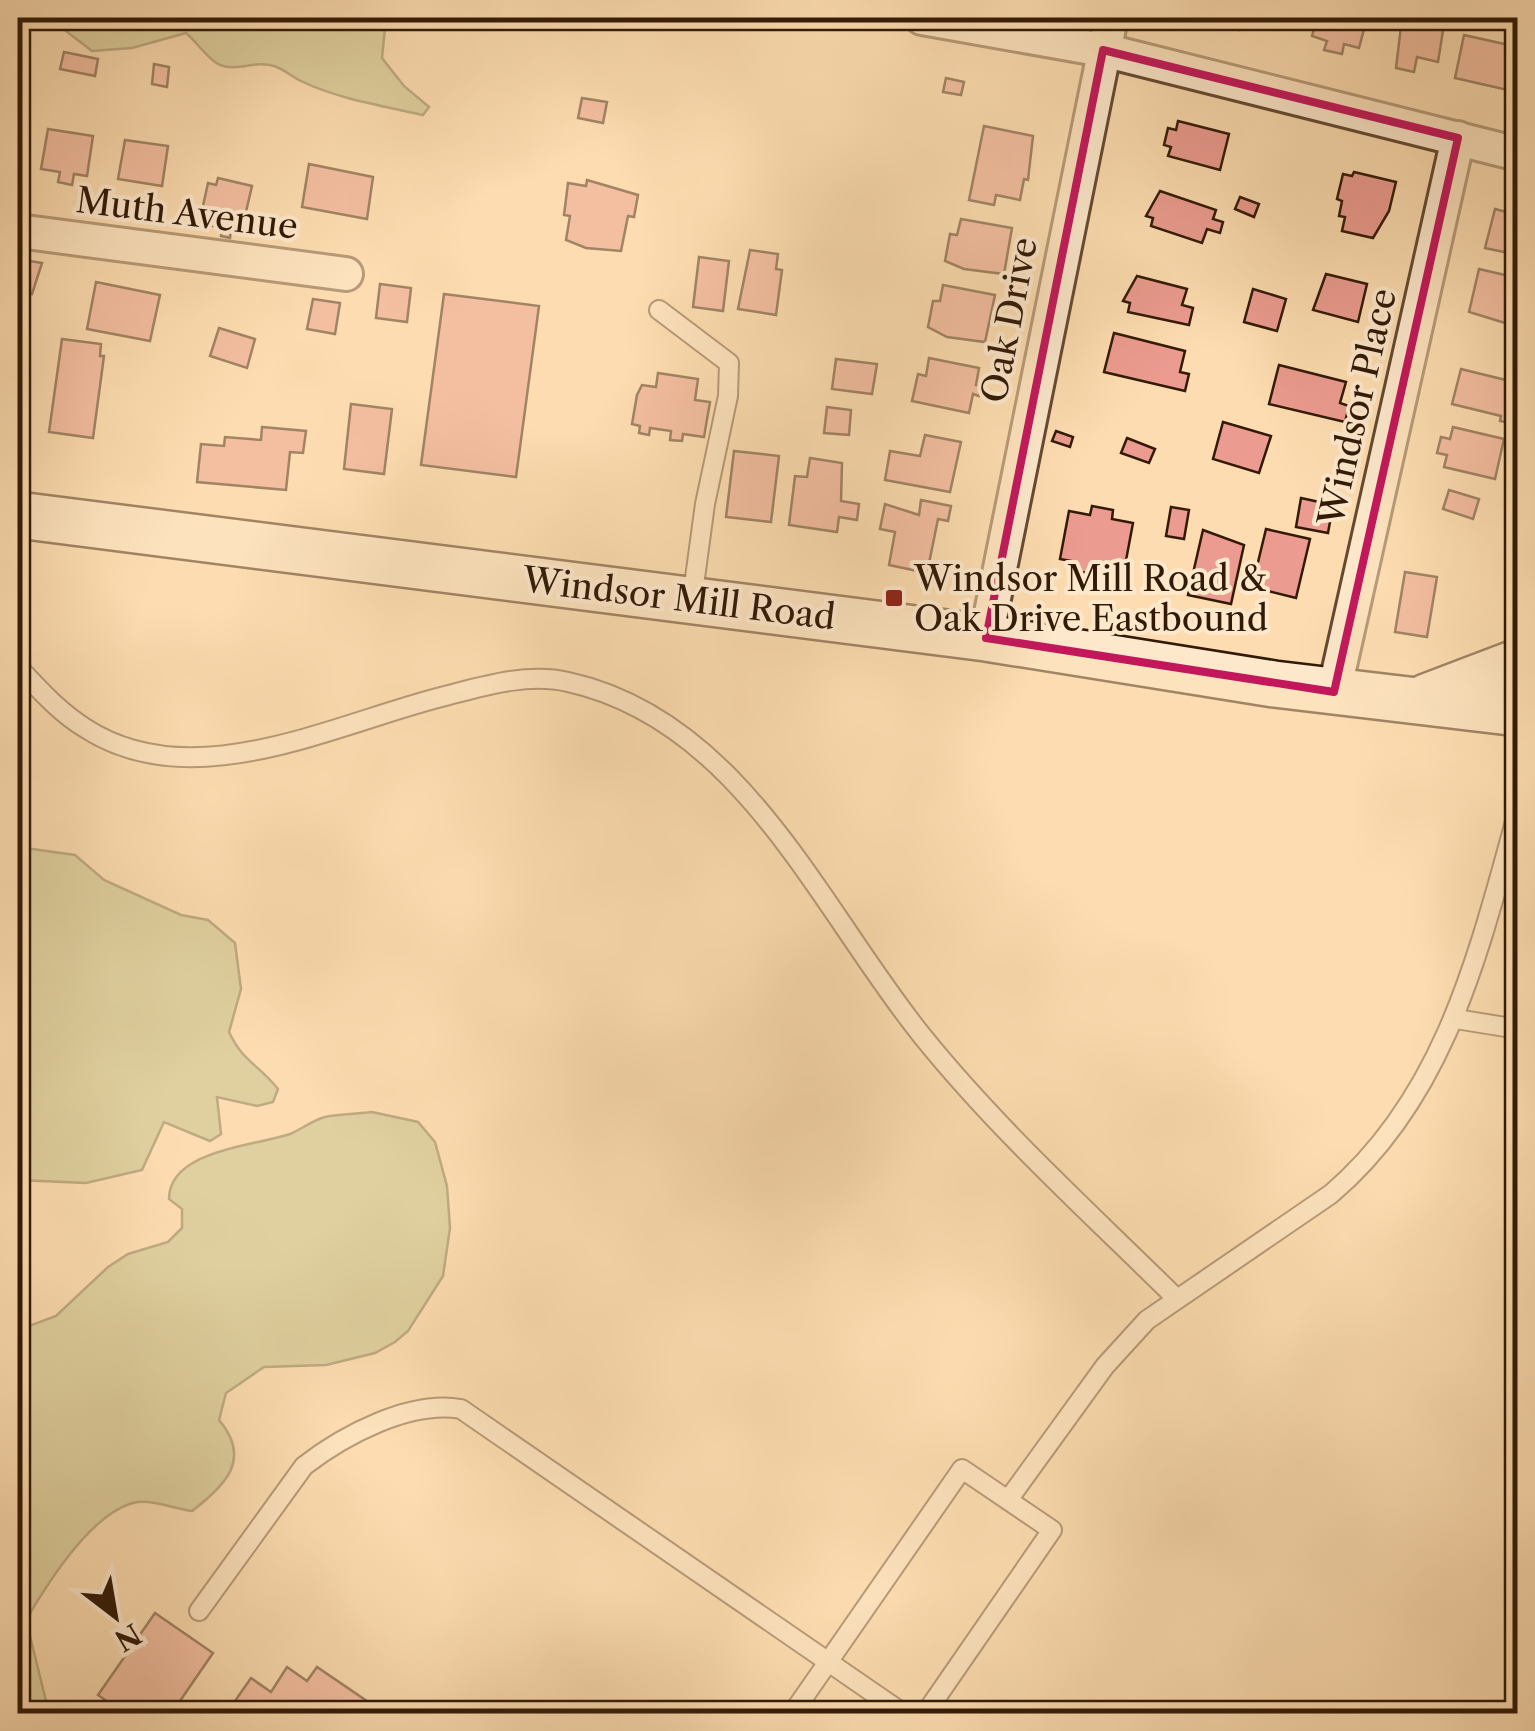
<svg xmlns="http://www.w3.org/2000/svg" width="1535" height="1731" font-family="'Libre Caslon Text',serif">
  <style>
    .green { fill: #bfc08b; stroke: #786d49; stroke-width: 2.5 }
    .building { fill: #eb9b8f; stroke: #321a07; stroke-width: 2.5 }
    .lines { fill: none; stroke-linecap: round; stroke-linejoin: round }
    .service-casing { stroke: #644a31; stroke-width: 22 }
    .minor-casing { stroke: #644a31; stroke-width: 38 }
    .secondary-casing { stroke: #321a07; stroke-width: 50 }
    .service { stroke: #fde8cc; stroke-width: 18 }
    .minor { stroke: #fde8cc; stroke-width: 32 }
    .secondary { stroke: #fde8cc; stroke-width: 45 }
    .marked { fill: none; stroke: #c2185b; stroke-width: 8; stroke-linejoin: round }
    .poi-dot { fill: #8f2418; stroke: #fde8cc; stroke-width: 4 }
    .labels { text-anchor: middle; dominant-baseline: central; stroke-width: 8; stroke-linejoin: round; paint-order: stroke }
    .street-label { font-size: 35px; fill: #321a07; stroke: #fde8cc }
    .poi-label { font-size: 35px; fill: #321a07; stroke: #fde8cc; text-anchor: start }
  </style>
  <rect width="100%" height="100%" fill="#fcdcb0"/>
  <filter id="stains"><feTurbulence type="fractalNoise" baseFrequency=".002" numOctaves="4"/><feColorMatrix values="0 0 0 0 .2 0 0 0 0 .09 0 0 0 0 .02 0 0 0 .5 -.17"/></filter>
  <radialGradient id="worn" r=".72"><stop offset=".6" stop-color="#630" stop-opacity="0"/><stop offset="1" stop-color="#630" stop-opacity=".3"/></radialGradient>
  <g class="green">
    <path d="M49,18h337l-4,40 22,28 25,21 -6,8c-39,-9 -85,-16 -122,-34 -9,-4 -17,-12 -27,-15 -19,-6 -36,6 -54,-1 -12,-5 -23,-23 -34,-32l-54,15 -40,3z"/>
    <path d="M18,847l57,8 29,25 77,35 27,5 27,23 6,46 -12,43c14,30 29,32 49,57l-5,13 -16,4 -40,-9 4,37 -11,7 -46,-19 -22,48 -56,13 -68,-3z"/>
    <path d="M372,1112l46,10 17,20 12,44 3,42 -7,48 -35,55 -13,11 -20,11 -49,12 -62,2 -38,26 -7,27c33,39 7,65 -27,91 -17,-2 -37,-11 -54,-9 -44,7 -91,82 -112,118l23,93h-31v-383l38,-14 52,-49 20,-13 40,-12 14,-14v-19l-13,-10c0,-49 86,-53 121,-65 12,-5 23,-14 35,-17 15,-3 32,-3 47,-5z"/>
  </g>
  <g class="building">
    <path d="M1204,18h38l-3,12 -36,-8z"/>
    <path d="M1317,18h50l-8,30 -15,-4 -2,10 -18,-4 3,-9 -15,-5z"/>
    <path d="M1402,18h43l-7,44 -21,-5 -3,15 -18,-4z"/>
    <path d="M1464,35l54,12 -6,44 -57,-13z"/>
    <path d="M64,52l34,7 -3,17 -35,-7z"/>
    <path d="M154,64l15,3 -2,20 -15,-3z"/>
    <path d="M946,78l18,4 -3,13 -18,-3z"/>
    <path d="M582,98l25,4 -4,21 -25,-5z"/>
    <path d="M1178,121l51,13 -9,36 -52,-14 3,-9 -7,-2 4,-17 8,2z"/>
    <path d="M984,126l49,10 -5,44 -4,-1 -4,21 -24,-5 -2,10 -25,-5z"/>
    <path d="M48,129l45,7 -6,40 -13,-2 -2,11 -14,-3 2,-10 -19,-3z"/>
    <path d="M125,140l43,6 -6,40 -44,-7z"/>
    <path d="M309,164l64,13 -6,42 -65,-12z"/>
    <path d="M1354,172l42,10 -7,29 -16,27 -31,-7 3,-14 -6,-1 3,-15 -5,-2 6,-25 9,2z"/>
    <path d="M218,178l34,8 -11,47 -10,-3 -1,8 -9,-2 2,-8 -15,-3 1,-8 -8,-2 7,-32 8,2z"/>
    <path d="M587,180l51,15 -4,22 -6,-1 -7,35 -35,-3 -20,-8 4,-24 -6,-1 4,-32 18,3z"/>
    <path d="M1160,191l56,19 -3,9 10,3 -3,11 -13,-4 -5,14 -51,-17 2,-8 -7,-2z"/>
    <path d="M1240,197l19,7 -5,13 -19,-8z"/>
    <path d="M1495,209l23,6v40l-33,-7z"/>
    <path d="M961,219l51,9 -8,46 -40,-5 -19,-8 5,-27 7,1z"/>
    <path d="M750,250l28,4 -2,15 6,1 -6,45 -38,-6z"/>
    <path d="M699,257l30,4 -6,50 -30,-4z"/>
    <path d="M18,259l24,4 -10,31 -14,-3z"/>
    <path d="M1479,269l39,9 -3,48 -46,-14z"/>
    <path d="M1326,274l41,10 -9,38 -45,-12z"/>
    <path d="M1137,276l50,13 -5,16 11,3 -4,17 -61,-13 2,-9 -7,-2z"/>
    <path d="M96,282l64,13 -10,46 -63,-12z"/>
    <path d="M380,284l31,4 -4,34 -31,-4z"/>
    <path d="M943,285l52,10 -10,47 -38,-5 -19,-10 5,-26h7z"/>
    <path d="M1253,289l33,10 -9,32 -33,-9z"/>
    <path d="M444,294l95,12 -23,171 -95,-12z"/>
    <path d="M313,299l27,4 -5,31 -28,-5z"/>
    <path d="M219,328l36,11 -8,29 -37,-12z"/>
    <path d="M1114,333l71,18 -5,21 9,2 -4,17 -81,-19z"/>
    <path d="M62,339l39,5 -1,12h4l-11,82 -44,-6z"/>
    <path d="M18,341l11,2 -11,49z"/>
    <path d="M929,358l50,10 -3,17 5,1 -2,10 -6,-2 -4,19 -57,-12 6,-27 8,2z"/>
    <path d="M836,359l41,5 -5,30 -40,-5z"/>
    <path d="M1279,365l67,17 -6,21 9,3 -4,16 -76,-18z"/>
    <path d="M1461,369l57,14 -8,40 -10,-2 1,-5 -49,-12z"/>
    <path d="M658,373l40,6 -3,21 15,2 -6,35 -21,-3 -1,7 -12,-1 1,-9 -21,-3 -1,7 -10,-2 1,-7 -8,-2 5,-29 5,-10 14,2z"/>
    <path d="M351,404l41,5 -8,65 -40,-5z"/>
    <path d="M827,407l24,3 -2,25 -25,-2z"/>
    <path d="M1223,422l48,14 -12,37 -46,-14z"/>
    <path d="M262,427l44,4 -3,22 -13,-1 -4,38 -89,-8 4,-38 23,2 1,-9 36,3z"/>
    <path d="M1453,427l51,12 -9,40 -51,-12 3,-12 -10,-2 4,-16 9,2z"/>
    <path d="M1056,431l17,6 -3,10 -18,-6z"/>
    <path d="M925,435l36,7 -11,50 -65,-12 5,-29 30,5z"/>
    <path d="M1127,438l28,11 -6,14 -28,-10z"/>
    <path d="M734,451l45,5 -8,66 -45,-5z"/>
    <path d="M810,458l32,5 -1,38 18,3 -2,16 -18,-3 -2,15 -48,-7 6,-49 12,1z"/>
    <path d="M1449,490l30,9 -6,20 -30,-10z"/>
    <path d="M1301,498l32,7 -5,28 -32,-6z"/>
    <path d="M921,500l30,6 -3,15 -10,-2 -11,54 -38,-8 6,-33 -15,-3 5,-25 34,11z"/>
    <path d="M1092,506l21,4 -1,9 21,4 -9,48 -12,-1 -1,7 -42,-7 2,-9 -11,-2 9,-48 21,4z"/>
    <path d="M1171,507l18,3 -5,29 -18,-3z"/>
    <path d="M1266,529l44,10 -14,59 -44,-11z"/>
    <path d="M1203,530l41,15 -13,59 -43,-9z"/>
    <path d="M1405,572l32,5 -10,60 -32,-5z"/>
    <path d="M155,1613l58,40 -42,61h-46l-27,-19z"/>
    <path d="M287,1667l20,14 10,-14 63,43 -2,4h-152l25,-36 20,14z"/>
  </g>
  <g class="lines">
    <defs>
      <g id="service">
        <path d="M659,310l70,53 -1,33 -23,108 -13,96"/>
        <path d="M18,667c21,22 40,44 67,61 109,71 252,-6 364,-33 38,-10 80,-22 119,-13 174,38 253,229 355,355 76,94 167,176 253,261"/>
        <path d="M1456,1019l62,10"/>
        <path d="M1008,1500l97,-134 42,-46 184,-126c115,-98 148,-243 187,-383"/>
        <path d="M199,1611l105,-145c40,-31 106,-66 157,-57l443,305"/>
        <path d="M792,1714l170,-245 90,61 -127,184"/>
      </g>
      <g id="minor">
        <path d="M922,18l181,32 415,104"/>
        <path d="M18,231l328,43"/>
        <path d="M986,638l125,-620"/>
        <path d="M1334,692l124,-554"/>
      </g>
      <g id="secondary">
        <path d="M18,515l968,123 288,46 244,29"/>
        <path d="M1426,697l92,-35"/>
      </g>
    </defs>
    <use href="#service" class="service-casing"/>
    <use href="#minor" class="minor-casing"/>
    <use href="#secondary" class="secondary-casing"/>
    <use href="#service" class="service"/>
    <use href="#minor" class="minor"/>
    <use href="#secondary" class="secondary"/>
  </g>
  <path d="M0 0H1535V1731H0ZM1103,50l355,88 -124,554 -348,-54z" fill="#fcdcb0" fill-opacity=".55" fill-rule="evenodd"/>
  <path class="marked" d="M1103,50l355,88 -124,554 -348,-54z"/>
  <rect class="poi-dot" x="884" y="588" width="20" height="20" rx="5"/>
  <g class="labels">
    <g class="street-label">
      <text transform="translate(187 213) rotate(7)">Muth Avenue</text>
      <text transform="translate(1009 320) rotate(-79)">Oak Drive</text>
      <text transform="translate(1357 407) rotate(-77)">Windsor Place</text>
      <text transform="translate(679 598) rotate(7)">Windsor Mill Road</text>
    </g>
    <g class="poi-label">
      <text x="914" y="578">Windsor Mill Road &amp;<tspan x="914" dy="40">Oak Drive Eastbound</tspan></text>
    </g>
  </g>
  <rect width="1535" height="1731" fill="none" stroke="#fcdcb0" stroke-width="60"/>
  <rect x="20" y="20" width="1495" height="1691" fill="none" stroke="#321a07" stroke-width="5"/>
  <rect x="30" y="30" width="1475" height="1671" fill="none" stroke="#321a07" stroke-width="2.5"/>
  <g transform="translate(115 1616) rotate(149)" stroke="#fde8cc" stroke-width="8" paint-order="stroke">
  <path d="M0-8L18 38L0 25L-18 38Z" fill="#321a07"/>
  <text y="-15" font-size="28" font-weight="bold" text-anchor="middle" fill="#321a07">N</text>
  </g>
  <rect width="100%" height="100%" filter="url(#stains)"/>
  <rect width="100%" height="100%" fill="url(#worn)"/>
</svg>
